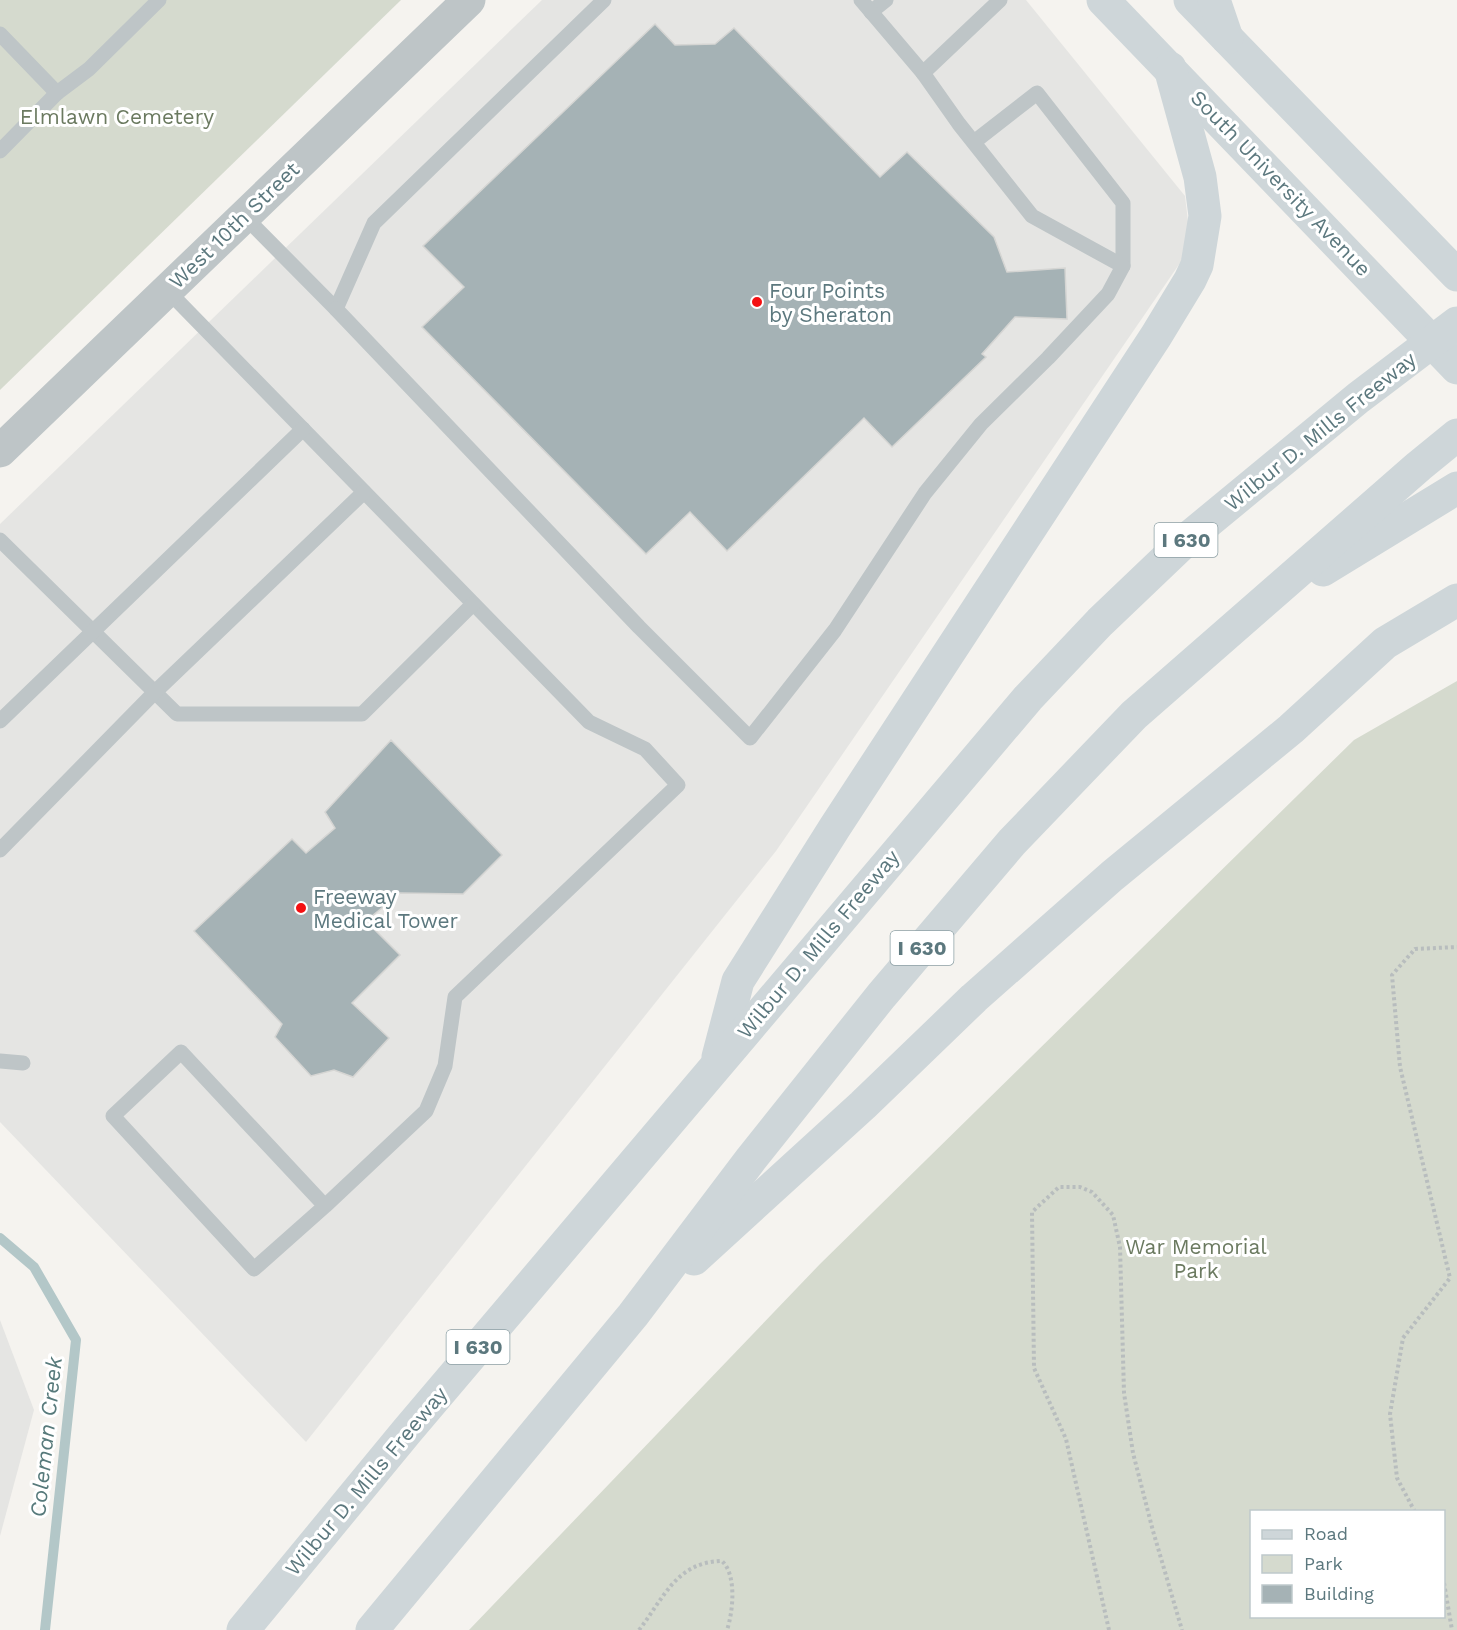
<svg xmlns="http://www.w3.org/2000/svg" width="1457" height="1630" font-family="'Work Sans',sans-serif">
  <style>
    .built { fill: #e5e5e3 }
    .green { fill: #d5dace; fill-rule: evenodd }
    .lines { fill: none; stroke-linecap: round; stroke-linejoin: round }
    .stream { stroke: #b3c7c8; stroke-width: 10 }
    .building { fill: #a5b2b5; stroke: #d5d5d3; stroke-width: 1.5 }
    .path { stroke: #b8bdbe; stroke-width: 4; stroke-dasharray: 3 3; stroke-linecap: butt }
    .service { stroke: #bec5c7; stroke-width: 15 }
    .tertiary { stroke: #bec5c7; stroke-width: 33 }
    .secondary { stroke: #ced6d9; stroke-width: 33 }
    .motorway { stroke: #ced6d9; stroke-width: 33 }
    .poi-dot { fill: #f41012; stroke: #fff; stroke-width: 2 }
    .labels { text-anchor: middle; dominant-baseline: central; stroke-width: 6; stroke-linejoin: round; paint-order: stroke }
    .shield { fill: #fff; stroke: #8da0a5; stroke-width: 1.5 }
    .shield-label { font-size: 20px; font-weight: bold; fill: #5c787e }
    .park-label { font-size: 21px; fill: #6b7a60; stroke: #fff }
    .street-label { font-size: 21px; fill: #5c787e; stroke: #fff }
    .poi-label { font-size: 21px; fill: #5c787e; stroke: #fff; text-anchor: start }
    .water-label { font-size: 22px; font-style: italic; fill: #577a7b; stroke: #fff }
  </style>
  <rect width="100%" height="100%" fill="#f5f3ef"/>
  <g class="built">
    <path d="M542,0h484l159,196 6,51 -415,604 -470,591 -306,-320v-598z"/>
    <path d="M0,1320l34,90 -34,126z"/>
  </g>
  <g class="green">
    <path d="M0,0h401l-401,390z"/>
    <path d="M1457,681v949h-988l351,-366 534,-524zM1252,1512h192v104h-192z"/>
  </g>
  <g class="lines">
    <path class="stream" d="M0,1238l34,29 42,73 -31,290"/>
  </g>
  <g class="building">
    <path d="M655,24l20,21 40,-1 19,-16 146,149 27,-25 87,85 13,35 58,-4 2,51 -52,-2 -33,37 4,3 -94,90 -28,-29 -137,133 -37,-39 -44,42 -224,-227 42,-40 -41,-41z"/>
    <path d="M391,740l111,115 -39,39 -63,-1 -34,28 34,34 -48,48 37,35 -36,39 -19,-7 -23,6 -36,-39 7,-13 -88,-93 98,-92 14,14 29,-25 -10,-16z"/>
  </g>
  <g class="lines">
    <g class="path">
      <path d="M1415,1512l-18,-34 -7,-64 13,-76 47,-60 -50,-211 -8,-92 23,-26 42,-2"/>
      <path d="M1444,1583l8,47"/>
      <path d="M639,1630c25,-32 37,-68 83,-69 15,14 11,51 5,69"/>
      <path d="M1109,1630l-43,-191 -32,-71 -2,-156 27,-25h21l12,5 21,23 7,32 4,146 9,60 20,78 29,99"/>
    </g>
    <g class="service">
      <path d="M871,12l15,-12"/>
      <path d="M0,34l57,59"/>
      <path d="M923,73l77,-73"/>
      <path d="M974,142l63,-49 86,110v63"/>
      <path d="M0,151l57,-58 32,-24 70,-69"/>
      <path d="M244,216l92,93 38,-86 230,-223"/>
      <path d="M167,290l422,432 56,27 33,36 -223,212 -10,69 -19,45 -101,95 -71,63 -141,-153 68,-64 144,154"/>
      <path d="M336,309l303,318 111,111 85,-108 90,-137 56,-69 67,-66 60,-64 15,-28 -91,-50 -73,-92 -36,-51 -62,-73"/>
      <path d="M0,540l177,174h185l111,-110"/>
      <path d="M0,721l303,-292"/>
      <path d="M0,850l155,-158 209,-200"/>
      <path d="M0,1061l23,2"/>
    </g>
    <path class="tertiary" d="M0,451l469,-451"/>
    <g class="secondary">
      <path d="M1103,0l354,368"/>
      <path d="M1190,0l267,275"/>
    </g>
    <g class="motorway">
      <path d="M1214,0l13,38"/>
      <path d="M1323,570l134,-82"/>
      <path d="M718,1057l20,-76 97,-154 321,-491 34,-56 7,-15 8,-49 -5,-39 -30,-109"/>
      <path d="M694,1259l169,-154 111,-107 138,-122 179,-147 94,-86 72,-43"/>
      <path d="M243,1630l164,-199 621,-733 72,-76 87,-83 171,-141 99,-75"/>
      <path d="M372,1630l261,-315 118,-156 130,-163 131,-154 122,-127 285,-249 38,-31"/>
    </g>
  </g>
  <g class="poi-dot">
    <circle cx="757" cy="302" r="6"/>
    <circle cx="301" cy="908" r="6"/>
  </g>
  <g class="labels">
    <g class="shield">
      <rect x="1154.5" y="523" width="63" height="34" rx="4.5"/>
      <rect x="890.5" y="931" width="63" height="34" rx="4.5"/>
      <rect x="446.5" y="1330" width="63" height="34" rx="4.5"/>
    </g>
    <g class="shield-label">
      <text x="1186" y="540">I 630</text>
      <text x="922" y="948">I 630</text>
      <text x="478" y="1347">I 630</text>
    </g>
    <g class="park-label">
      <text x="117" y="116">Elmlawn Cemetery</text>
      <text x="1196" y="1246">War Memorial<tspan x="1196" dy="24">Park</tspan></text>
    </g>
    <g class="street-label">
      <text transform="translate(1281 183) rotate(46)">South University Avenue</text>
      <text transform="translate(234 225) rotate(-44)">West 10th Street</text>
      <text transform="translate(1320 431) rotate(-39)">Wilbur D. Mills Freeway</text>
      <text transform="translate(818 944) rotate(-50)">Wilbur D. Mills Freeway</text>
      <text transform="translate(366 1481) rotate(-50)">Wilbur D. Mills Freeway</text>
    </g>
    <g class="poi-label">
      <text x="769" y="290">Four Points<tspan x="769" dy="24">by Sheraton</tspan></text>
      <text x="313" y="896">Freeway<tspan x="313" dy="24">Medical Tower</tspan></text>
    </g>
    <g class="water-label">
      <text transform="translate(46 1437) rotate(-84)">Coleman Creek</text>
    </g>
  </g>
  <rect x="1250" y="1510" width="195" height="108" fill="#ffffff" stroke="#bec9cb" stroke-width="1.5"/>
  <rect x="1262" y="1530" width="30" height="9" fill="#ced6d9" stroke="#bec9cb" stroke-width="1.5"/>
  <text x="1304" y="1540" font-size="18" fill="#5c787e">Road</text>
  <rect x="1262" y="1555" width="30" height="18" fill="#d5dace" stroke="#bec9cb" stroke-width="1.5"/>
  <text x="1304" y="1570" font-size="18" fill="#5c787e">Park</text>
  <rect x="1262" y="1585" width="30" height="18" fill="#a5b2b5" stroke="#bec9cb" stroke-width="1.5"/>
  <text x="1304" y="1600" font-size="18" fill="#5c787e">Building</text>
</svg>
